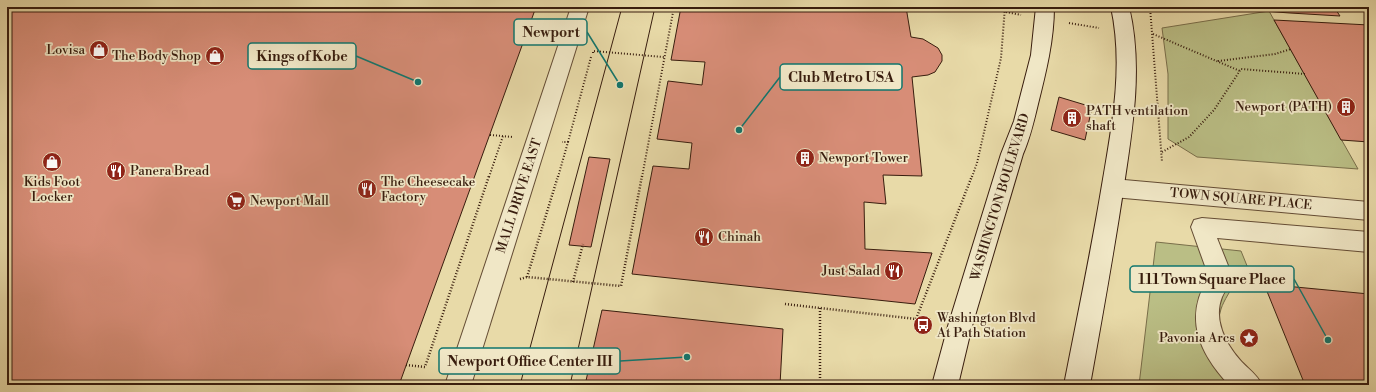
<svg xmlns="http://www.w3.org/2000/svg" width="1376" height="392" font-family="'Libre Bodoni',serif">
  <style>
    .green { fill: #babe85; stroke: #796e4a }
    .building { fill: #d78d77; stroke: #381d0e }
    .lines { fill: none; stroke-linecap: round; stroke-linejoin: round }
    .street-casing { stroke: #644c34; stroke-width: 2 }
    .secondary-casing { stroke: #381d0e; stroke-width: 2 }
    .path-far1 { stroke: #381d0e; stroke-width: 2; stroke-dasharray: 1 2; stroke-linecap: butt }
    .path { stroke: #381d0e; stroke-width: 2.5; stroke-dasharray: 1 2; stroke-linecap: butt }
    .street { fill: #f0e7c6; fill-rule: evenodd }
    .secondary { fill: #f0e7c6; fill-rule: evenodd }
    .tram { stroke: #381d0e; stroke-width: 1 }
    .labels { text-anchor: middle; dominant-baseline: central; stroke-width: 3.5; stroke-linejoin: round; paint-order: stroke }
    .poi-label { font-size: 13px; fill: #381d0e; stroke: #f0e7c6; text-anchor: start }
    .street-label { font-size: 13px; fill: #381d0e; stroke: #f0e7c6 }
    .leader { fill: none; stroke: #0f766e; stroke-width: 1.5 }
    .callout-dot { fill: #0f766e; stroke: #f0e7c6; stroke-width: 1.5 }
    .callout { fill: #f0e7c6; stroke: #0f766e; stroke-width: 1.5 }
    .callout-label { font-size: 14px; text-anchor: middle; font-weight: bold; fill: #381d0e }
  </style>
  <rect width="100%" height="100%" fill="#e8daa8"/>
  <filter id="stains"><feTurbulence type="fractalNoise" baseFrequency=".005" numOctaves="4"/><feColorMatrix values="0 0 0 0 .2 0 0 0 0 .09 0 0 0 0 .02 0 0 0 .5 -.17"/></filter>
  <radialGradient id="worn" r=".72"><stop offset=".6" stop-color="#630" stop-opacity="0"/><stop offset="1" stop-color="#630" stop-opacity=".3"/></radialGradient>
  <g class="green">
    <path d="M1269,11l5,9 84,149 -161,-12 -29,-18v-65l-6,-46z"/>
    <path d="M1156,242l85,9 13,32 -18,-2c-5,9 -12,19 -15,28 -10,30 22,61 44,76h-126z"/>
  </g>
  <g class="building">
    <path d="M7,7h529l-137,378h-392z"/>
    <path d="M681,7h225l5,30 12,2 15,9 4,7v6l-7,11 -7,3 -16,2 10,99 -39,-1 3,29 -22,-2 1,47 67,4 -17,51 -283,-30 21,-108 36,3 3,-26 -35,-4 11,-58 34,4 3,-23 -34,-2z"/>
    <path d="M1208,7h126l6,9 -50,-3z"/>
    <path d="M1274,20l95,5v117l-28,-2z"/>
    <path d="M1059,97l33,10 -7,33 -34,-10z"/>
    <path d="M589,157l21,2 -19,88 -22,-2z"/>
    <path d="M1264,284l105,10v91h-64z"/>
    <path d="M602,310l181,19 -3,56h-195z"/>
    <path d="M922,319l4,2 -3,7 -4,-1z"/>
  </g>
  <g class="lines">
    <defs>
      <g id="street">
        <path d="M571,7h18l-118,378h-26z"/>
        <path d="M1113,179l256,23v18l-256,-23 -8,-3 -3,-6 3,-6z"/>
        <path d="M1202,218l167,14v20l-152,-14 16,40c-3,6 -8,12 -11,19 -9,22 3,46 18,63 8,9 17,14 22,25h-33c-30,-32 -46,-68 -20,-108l-18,-50 3,-7z"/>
      </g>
      <g id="secondary">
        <path d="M1036,7h18c0,33 -8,65 -16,97 -4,17 -8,34 -15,50l-51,172 -14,59h-26l16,-59 53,-172 13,-33 17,-66z"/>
        <path d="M1111,7h18c14,58 4,119 -5,178 -10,67 -22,133 -34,200h-26c13,-67 27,-133 38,-200 10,-59 22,-119 9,-178z"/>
      </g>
    </defs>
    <use href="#street" class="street-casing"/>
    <use href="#secondary" class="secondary-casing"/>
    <g class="path-far1">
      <path d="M1150,7l12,155"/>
      <path d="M1006,12l15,3"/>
      <path d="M1069,23l30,5"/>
      <path d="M1153,34l87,37"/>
      <path d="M593,53v-2l71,6"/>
      <path d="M1218,61l57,-7 16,-5"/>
      <path d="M490,135l23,2"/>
      <path d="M568,142l23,-85"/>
      <path d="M1162,152l27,-15 25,-27 27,-41 64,5"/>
      <path d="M489,177l14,-41"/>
      <path d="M558,177l10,-35h-6"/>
      <path d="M642,177l32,-170"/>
      <path d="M972,177l5,-14 24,-105 4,-51"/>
    </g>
    <g class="path">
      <path d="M527,277l31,-101"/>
      <path d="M520,279l7,-2 94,9 21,-110"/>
      <path d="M573,282l10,-38"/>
      <path d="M785,304l131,15 56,-143"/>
      <path d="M820,308v77"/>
      <path d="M406,365l19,2 64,-191"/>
    </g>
    <use href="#street" class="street"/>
    <use href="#secondary" class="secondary"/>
    <g class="tram">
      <path d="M520,385l102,-378"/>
      <path d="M570,385l85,-378"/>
    </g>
  </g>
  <defs>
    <symbol id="shop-disc" viewBox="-11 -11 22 22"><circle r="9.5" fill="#8f2418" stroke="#f0e7c6"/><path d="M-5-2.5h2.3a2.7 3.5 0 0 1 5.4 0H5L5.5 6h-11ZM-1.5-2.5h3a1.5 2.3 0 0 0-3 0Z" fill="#fff"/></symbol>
    <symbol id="building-disc" viewBox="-11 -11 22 22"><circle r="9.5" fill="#8f2418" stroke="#f0e7c6"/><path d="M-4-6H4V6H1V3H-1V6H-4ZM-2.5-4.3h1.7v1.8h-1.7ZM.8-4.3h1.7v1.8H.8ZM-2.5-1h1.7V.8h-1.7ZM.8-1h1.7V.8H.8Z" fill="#fff"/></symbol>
    <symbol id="restaurant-disc" viewBox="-11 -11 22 22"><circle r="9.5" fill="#8f2418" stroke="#f0e7c6"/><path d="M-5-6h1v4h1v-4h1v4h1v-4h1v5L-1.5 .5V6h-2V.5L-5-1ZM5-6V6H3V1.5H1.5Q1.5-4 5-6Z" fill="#fff"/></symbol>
    <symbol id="supermarket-disc" viewBox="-11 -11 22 22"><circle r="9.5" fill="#8f2418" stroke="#f0e7c6"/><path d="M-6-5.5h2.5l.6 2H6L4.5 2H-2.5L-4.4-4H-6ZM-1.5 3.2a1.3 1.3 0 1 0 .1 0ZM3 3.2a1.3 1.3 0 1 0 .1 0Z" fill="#fff"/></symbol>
    <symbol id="bus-disc" viewBox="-11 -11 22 22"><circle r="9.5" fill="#8f2418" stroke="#f0e7c6"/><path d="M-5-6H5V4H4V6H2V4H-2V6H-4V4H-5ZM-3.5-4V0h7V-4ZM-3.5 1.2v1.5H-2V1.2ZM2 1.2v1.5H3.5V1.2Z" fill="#fff"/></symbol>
    <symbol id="sight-disc" viewBox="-11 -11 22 22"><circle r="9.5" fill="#8f2418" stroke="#f0e7c6"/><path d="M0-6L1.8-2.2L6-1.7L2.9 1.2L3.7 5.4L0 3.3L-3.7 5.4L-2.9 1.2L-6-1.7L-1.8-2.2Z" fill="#fff"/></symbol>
  </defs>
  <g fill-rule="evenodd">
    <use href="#shop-disc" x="88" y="39" width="22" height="22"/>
    <use href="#shop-disc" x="204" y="45" width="22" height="22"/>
    <use href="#building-disc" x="1335" y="96" width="22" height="22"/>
    <use href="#building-disc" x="1061" y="107" width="22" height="22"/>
    <use href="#building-disc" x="794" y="147" width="22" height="22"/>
    <use href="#shop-disc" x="41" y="151" width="22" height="22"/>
    <use href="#restaurant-disc" x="105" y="160" width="22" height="22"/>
    <use href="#restaurant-disc" x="356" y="178" width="22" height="22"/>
    <use href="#supermarket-disc" x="225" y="190" width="22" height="22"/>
    <use href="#restaurant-disc" x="693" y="226" width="22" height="22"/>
    <use href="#restaurant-disc" x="883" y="260" width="22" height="22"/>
    <use href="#bus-disc" x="912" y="314" width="22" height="22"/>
    <use href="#sight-disc" x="1238" y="327" width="22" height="22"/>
  </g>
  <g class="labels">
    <g class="poi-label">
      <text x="85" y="50" text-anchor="end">Lovisa</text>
      <text x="201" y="56" text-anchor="end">The Body Shop</text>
      <text x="1332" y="107" text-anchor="end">Newport (PATH)</text>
      <text x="1086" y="111">PATH ventilation<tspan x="1086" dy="15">shaft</tspan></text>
      <text x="819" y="158">Newport Tower</text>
      <text x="130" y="171">Panera Bread</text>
      <text x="52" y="182" text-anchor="middle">Kids Foot<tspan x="52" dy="15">Locker</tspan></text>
      <text x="381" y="182">The Cheesecake<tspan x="381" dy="15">Factory</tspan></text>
      <text x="250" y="201">Newport Mall</text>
      <text x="718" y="237">Chinah</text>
      <text x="880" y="271" text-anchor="end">Just Salad</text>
      <text x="937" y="318">Washington Blvd<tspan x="937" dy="15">At Path Station</tspan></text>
      <text x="1235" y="338" text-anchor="end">Pavonia Arcs</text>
    </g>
    <g class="street-label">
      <text transform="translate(519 196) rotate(-72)">MALL DRIVE EAST</text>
      <text transform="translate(1000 197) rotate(-73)">WASHINGTON BOULEVARD</text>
      <text transform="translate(1241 199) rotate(5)">TOWN SQUARE PLACE</text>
    </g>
  </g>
  <path class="leader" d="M620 85L587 32M418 82L356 56M739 130L780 77M1328 340L1294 279M687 357L620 361"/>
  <g class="callout-dot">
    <circle cx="620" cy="85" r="4"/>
    <circle cx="418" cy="82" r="4"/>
    <circle cx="739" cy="130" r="4"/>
    <circle cx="1328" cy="340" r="4"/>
    <circle cx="687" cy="357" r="4"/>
  </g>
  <g class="callout">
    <rect x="514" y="19" width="73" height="26" rx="4"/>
    <rect x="248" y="43" width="108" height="26" rx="4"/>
    <rect x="780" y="64" width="122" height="26" rx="4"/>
    <rect x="1130" y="266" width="164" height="26" rx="4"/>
    <rect x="439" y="348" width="181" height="26" rx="4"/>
  </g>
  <g class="callout-label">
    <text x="551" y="37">Newport</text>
    <text x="302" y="61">Kings of Kobe</text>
    <text x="841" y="82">Club Metro USA</text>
    <text x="1212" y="284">111 Town Square Place</text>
    <text x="530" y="366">Newport Office Center III</text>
  </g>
  <rect width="1376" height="392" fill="none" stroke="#e8daa8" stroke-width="24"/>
  <rect x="8" y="8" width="1360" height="376" fill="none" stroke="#381d0e" stroke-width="2"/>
  <rect x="12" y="12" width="1352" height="368" fill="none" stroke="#381d0e"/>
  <rect width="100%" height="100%" filter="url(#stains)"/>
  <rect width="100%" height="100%" fill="url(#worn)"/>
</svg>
